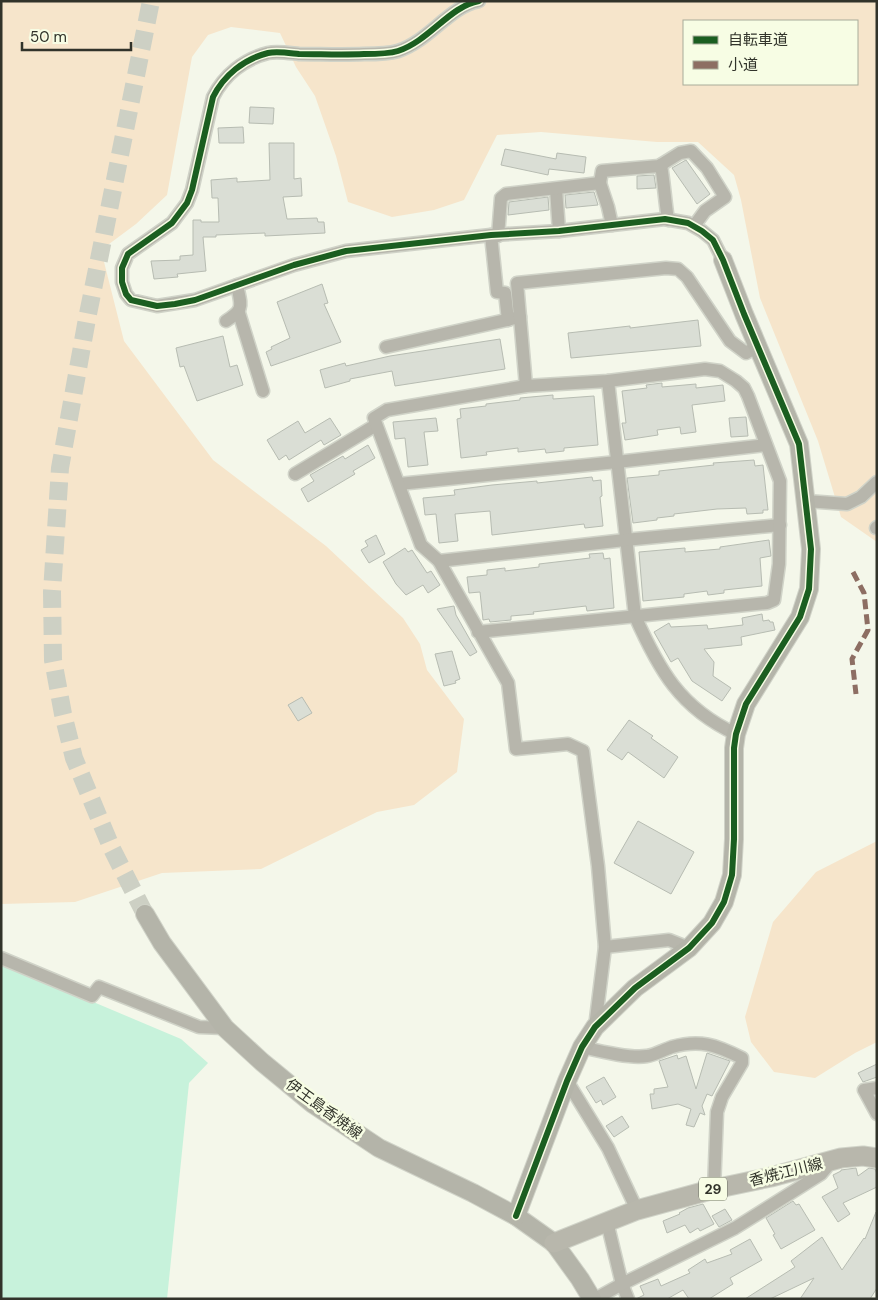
<svg xmlns="http://www.w3.org/2000/svg" width="878" height="1300" font-family="'DM Sans','Noto Sans JP',sans-serif">
  <style>
    .green { fill: #f6e5cb; fill-rule: evenodd }
    .water { fill: #c7f2db }
    .building { fill: #daded5; stroke: #b7bcb2 }
    .lines { fill: none; stroke-linecap: round; stroke-linejoin: round }
    .secondary-tunnel { stroke: #cdd0c4; stroke-width: 18; stroke-dasharray: 18 9; stroke-linecap: butt }
    .street-casing { stroke: #d0d3c8; stroke-width: 15 }
    .secondary-casing { stroke: #d0d3c8; stroke-width: 20 }
    .primary-casing { stroke: #d0d3c8; stroke-width: 21 }
    .street { stroke: #b7b6ac; stroke-width: 12 }
    .secondary { stroke: #b4b4a9; stroke-width: 18 }
    .primary { stroke: #b8b7ac; stroke-width: 19 }
    .quiet { stroke: #8d6e63; stroke-width: 5; stroke-dasharray: 10 5; stroke-linecap: butt }
    .cycleway-casing { stroke: #f7fde4; stroke-width: 9 }
    .cycleway { stroke: #1b5e20; stroke-width: 6 }
    .labels { text-anchor: middle; dominant-baseline: central; stroke-width: 5; stroke-linejoin: round; paint-order: stroke }
    .shield { fill: #f7fde4; stroke: #6c7062; stroke-width: 1 }
    .shield-label { font-size: 14px; font-weight: bold; fill: #31332a }
    .street-label { font-size: 15px; fill: #31332a; stroke: #f7fde4 }
  </style>
  <rect width="100%" height="100%" fill="#f4f7ea"/>
  <g class="green">
    <path d="M1,1h876v541l-36,-25 -23,-76 -58,-143 -19,-98 -7,-25 -36,-33h-41l-116,-10 -44,3 -33,65 -30,10 -42,7 -44,-15 -12,-46 -21,-60 -19,-29 -16,-34 -49,-6 -23,8 -16,22 -25,138 -31,29 -35,26 23,91 89,119 113,86 77,72 17,26 7,26 37,49 -7,53 -43,33 -37,7 -116,57 -99,4 -87,29 -74,2zM684,21h173v63h-173z"/>
    <path d="M877,841v201l-22,11 -40,25 -41,-6 -23,-30 -6,-25 28,-95 43,-50z"/>
  </g>
  <path class="water" d="M1,963l180,76 27,24 -19,20 -22,216h-166z"/>
  <g class="building">
    <path d="M250,107l24,1 -1,16 -24,-1z"/>
    <path d="M243,127l1,16h-25l-1,-15z"/>
    <path d="M269,143h25v36l7,-1 1,18 -19,1 4,22 30,-1 1,4h6l1,11 -60,3v-3l-49,2v2h-13l3,34 -29,3 1,3 -24,2 -3,-18 29,-1v-4l13,-1v-35h8v2h18l-1,-24h-6l-1,-18 26,-2v4l33,-2z"/>
    <path d="M505,149l51,10 1,-6 29,4 -2,16 -35,-4 -1,6 -47,-10z"/>
    <path d="M686,160l24,34 -13,10 -25,-36z"/>
    <path d="M654,175l2,13 -19,1v-13z"/>
    <path d="M594,192l4,13 -32,3 -1,-13z"/>
    <path d="M548,197l1,13 -41,5 1,-13z"/>
    <path d="M322,284l6,19 -4,1 17,38 -70,24 -5,-14 6,-3 -1,-2 19,-9 -13,-36z"/>
    <path d="M698,320l3,26 -130,12 -3,-25 62,-7v2z"/>
    <path d="M223,336l7,31 7,-2 6,20 -46,16 -13,-35 -4,1 -4,-19z"/>
    <path d="M500,339l5,30 -110,17 -3,-15 -42,8v2l-25,7 -5,-18 25,-7 1,3 44,-10z"/>
    <path d="M662,383v4l34,-3v4l27,-3 2,16 -33,4 4,27 -15,2 -1,-7 -23,3 1,5 -33,5 -3,-17h4l-4,-32 25,-3 -1,-3z"/>
    <path d="M553,395v4l41,-3 4,49 -34,3v3l-18,2 -1,-4 -27,3v-4l-32,4 1,3 -26,3 -4,-39 4,-1 -1,-9 26,-3v-2l34,-4v-2z"/>
    <path d="M746,417l2,19 -17,1 -2,-19z"/>
    <path d="M330,418l11,17 -17,10 -3,-5 -32,20 -3,-5 -7,5 -12,-20 31,-19 7,12z"/>
    <path d="M436,418l2,13 -14,1 4,33 -20,2 -3,-29 -10,1 -2,-17z"/>
    <path d="M368,445l7,13 -22,13 2,3 -47,28 -7,-13 13,-8 -4,-6 33,-19 2,3z"/>
    <path d="M754,460l1,6 8,-1 5,45h-5v3l-16,1 -1,-6 -29,1 -43,5v2l-17,2v2l-24,3 -6,-45 32,-3v-4l55,-6 -1,-2z"/>
    <path d="M592,477l1,4 8,-1 1,16 -2,1 3,29 -18,2 -1,-4 -92,11 -2,-24 -35,3 3,27 -19,2 -3,-29 -11,1 -2,-17 32,-3 -1,-5 38,-5 45,-4v2z"/>
    <path d="M376,535l9,19 -16,9 -8,-13 7,-4 -3,-5z"/>
    <path d="M769,540l2,16 -11,2 2,28 -38,4v3l-16,2 -1,-4 -23,3v3l-41,4 -4,-49 46,-4v4l35,-3v-2z"/>
    <path d="M405,548l3,4 4,-2 15,23 4,-2 9,14 -12,8 -5,-8 -17,10 -10,-11 -13,-22z"/>
    <path d="M603,553l1,6 6,-1 4,50 -27,3 -1,-5 -53,6 1,2 -23,2v4l-21,2 -1,-3 -6,1 -3,-28 -11,1 -2,-16 20,-2v-5l18,-2v3l34,-4v-3l51,-6 -1,-4z"/>
    <path d="M454,606l2,9 21,37 -7,4 -33,-47z"/>
    <path d="M762,614l1,7 6,-1 1,2h3l2,8 -34,7 1,8 -38,4 10,13 -1,14 18,12 -9,13 -30,-20 -14,-23 -7,4 -17,-30 15,-9 2,4 36,-2 1,4 35,-4 -1,-7z"/>
    <path d="M452,651l8,28 -5,2 1,2 -12,3 -9,-32z"/>
    <path d="M302,697l10,16 -14,8 -10,-16z"/>
    <path d="M629,720l24,16 -2,2 27,19 -14,21 -36,-26 -6,8 -15,-10z"/>
    <path d="M638,821l56,31 -23,42 -57,-31z"/>
    <path d="M707,1053l23,8 -18,35 -5,-2 -5,12 3,9 -5,-2 -6,14 -8,-2 5,-16 -13,-5 -26,5 -2,-15h4v-5l14,-2 -9,-26 18,-6 1,4 8,-3 10,33z"/>
    <path d="M877,1064v13l-14,5 -5,-9z"/>
    <path d="M604,1077l12,20 -13,8 -2,-5 -5,3 -10,-16z"/>
    <path d="M622,1116l7,11 -15,10 -8,-11z"/>
    <path d="M856,1168l2,8 11,-8 6,1 2,5v13l-34,16 7,11 -12,8 -16,-25 16,-9 -5,-13 8,-4v-1z"/>
    <path d="M793,1201l3,4 3,-1 16,26 -34,19 -8,-14 2,-1 -9,-16z"/>
    <path d="M703,1204l11,20 -14,7 -2,-3 -8,5 -5,-8 -18,8 -4,-12 17,-7 -1,-1 9,-5z"/>
    <path d="M725,1209l7,11 -13,7 -7,-11z"/>
    <path d="M876,1212l1,76 -7,11h-70l14,-21 -44,21h-25l50,-32 -4,-6 31,-24 20,33 22,-32 1,1z"/>
    <path d="M750,1239l12,21 -32,18 3,6 -24,15h-20l-6,-9 -16,9h-31l8,-4 -4,-9 18,-7 3,7 29,-13 -2,-3 17,-11 2,4 25,-9 -2,-4z"/>
  </g>
  <g class="lines">
    <path class="secondary-tunnel" d="M145,914l-33,-65 -38,-91 -11,-44 -10,-54 -1,-68 8,-124 27,-149 64,-318"/>
    <defs>
      <g id="street">
        <path d="M479,1c-29,5 -50,40 -81,50 -10,3 -23,3 -34,3 -22,1 -43,0 -65,0 -10,-1 -22,-3 -31,-1 -24,6 -44,22 -55,44l-21,93 -5,13 -15,20 -44,31 -6,14v14l4,12 5,6 26,6 38,-6 99,-35 52,-14 145,-16 68,-4 106,-12 23,4 14,8 11,9 10,20"/>
        <path d="M661,165c3,18 4,36 7,55"/>
        <path d="M600,183l2,-12 57,-5 21,-13 11,-2 16,17 18,29 -20,14 -11,15"/>
        <path d="M556,189l3,42"/>
        <path d="M491,235l6,57 8,1 3,27"/>
        <path d="M498,236l3,-38 5,-4 94,-11 8,24 4,18"/>
        <path d="M239,313l24,78"/>
        <path d="M226,321c19,-12 15,-15 11,-36"/>
        <path d="M386,347l134,-30"/>
        <path d="M608,381l27,235c24,54 45,92 101,118"/>
        <path d="M526,386l-9,-103 149,-15 12,1 9,8 43,64 16,12 12,-7"/>
        <path d="M295,474l81,-49"/>
        <path d="M399,484l218,-22 149,-17"/>
        <path d="M806,501l41,3 14,-7 16,-15"/>
        <path d="M876,528l1,-1"/>
        <path d="M439,561l186,-21 155,-15"/>
        <path d="M478,632l289,-29 7,-3 5,-36 1,-83 -32,-85 -4,-8 -8,-7 -16,-10 -15,-2 -97,12 -82,5 -139,24 -13,8 47,127 18,16 69,122 8,66 52,-5 15,7 15,115 7,81 -10,80"/>
        <path d="M605,947l64,-7 20,8"/>
        <path d="M1,958l91,38 7,-9 100,40 26,1"/>
        <path d="M582,1047c17,4 48,12 65,9 8,-1 16,-6 25,-9 28,-8 44,-2 70,11v5l-20,34 -5,15 -3,77"/>
        <path d="M567,1081l41,67 29,62"/>
        <path d="M877,1088l-13,2 13,24"/>
        <path d="M607,1222l15,62 6,15"/>
        <path d="M595,1299l27,-15 113,-56 86,-54 5,-6 2,-7"/>
      </g>
      <g id="secondary">
        <path d="M145,914l17,29 63,85 37,34 51,42 66,44 94,45 43,23 38,27 26,36 12,20"/>
        <path d="M516,1216l51,-135 15,-34 13,-20 40,-39 54,-40 23,-25 12,-21 8,-27 2,-36v-91l2,-14 10,-30 54,-87 9,-28 2,-40 -12,-105 -55,-130 -21,-54"/>
      </g>
      <path id="primary" d="M554,1243l83,-33 77,-21 57,-12 70,-19 22,-2 14,2"/>
    </defs>
    <use href="#street" class="street-casing"/>
    <use href="#secondary" class="secondary-casing"/>
    <use href="#primary" class="primary-casing"/>
    <use href="#street" class="street"/>
    <use href="#secondary" class="secondary"/>
    <use href="#primary" class="primary"/>
    <path class="quiet" d="M853,572l11,21 4,37 -16,29 4,35"/>
    <defs>
      <path id="cycleway" d="M479,1c-29,5 -50,40 -81,50 -10,3 -23,3 -34,3 -22,1 -43,0 -65,0 -10,-1 -22,-3 -31,-1 -24,6 -44,22 -55,44l-21,93 -5,13 -15,20 -44,31 -6,14v14l4,12 5,6 26,6 18,-2 20,-4 99,-35 52,-14 145,-16 68,-4 106,-12 23,4 14,8 11,9 10,20 21,54 55,130 12,105 -2,40 -9,28 -54,87 -10,30 -2,14v91l-2,36 -8,27 -12,21 -23,25 -54,40 -40,39 -13,20 -15,34 -51,135"/>
    </defs>
    <use href="#cycleway" class="cycleway-casing"/>
    <use href="#cycleway" class="cycleway"/>
  </g>
  <g class="labels">
    <rect class="shield" x="699" y="1177.5" width="28" height="23" rx="4"/>
    <g class="shield-label">
      <text x="713" y="1189">29</text>
    </g>
    <g class="street-label">
      <text transform="translate(324 1109) rotate(36)">伊王島香焼線</text>
      <text transform="translate(786 1172) rotate(-14)">香焼江川線</text>
    </g>
  </g>
  <rect width="878" height="1300" fill="none" stroke="#31332a" stroke-width="5"/>
  <rect x="683" y="20" width="175" height="65" fill="#f7fde4" stroke="#a8ac9a"/>
  <rect x="693" y="36" width="25" height="8" fill="#1b5e20" stroke="#a8ac9a"/>
  <text x="728" y="45" font-size="15" fill="#31332a">自転車道</text>
  <rect x="693" y="61" width="25" height="8" fill="#8d6e63" stroke="#a8ac9a"/>
  <text x="728" y="70" font-size="15" fill="#31332a">小道</text>
  <path d="M22 42v8h109v-8" fill="none" stroke="#31332a" stroke-width="2.5"/>
  <text x="30" y="42" font-size="15" fill="#31332a" stroke="#f7fde4" stroke-width="4" paint-order="stroke">50 m</text>
</svg>
